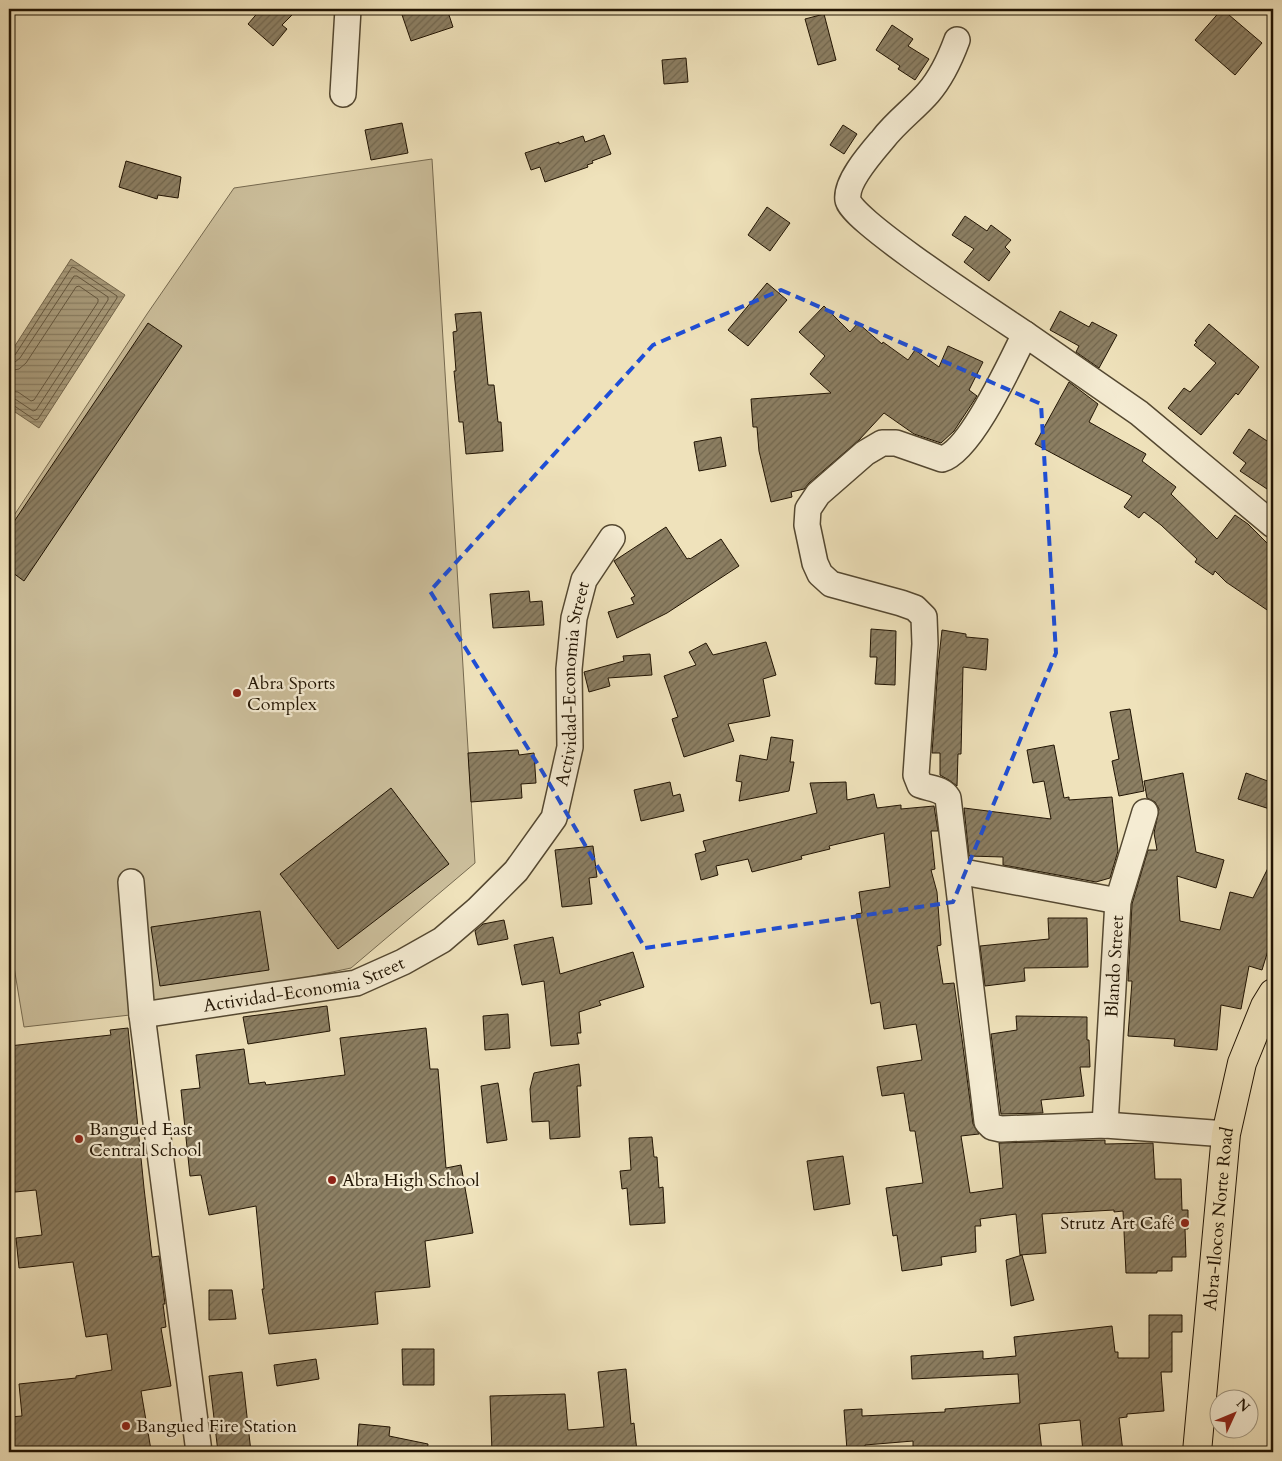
<svg xmlns="http://www.w3.org/2000/svg" width="1282" height="1461" font-family="Cardo,serif">
  <style>
    .grass { fill: #ccbf9c; stroke: #766a50 }
    .water { fill: url(#water-rules); stroke: #73664c }
    .lines { fill: none; stroke-linecap: round; stroke-linejoin: round }
    .shore { stroke: #655840; stroke-width: 1 }
    .building { fill: url(#building-hatch); stroke: #211403 }
    .minor-casing { stroke: #544831; stroke-width: 28 }
    .major-casing { stroke: #211403; stroke-width: 30 }
    .minor { stroke: #f5ecd3; stroke-width: 25 }
    .major { stroke: #efe2bb; stroke-width: 28 }
    .marked { fill: none; stroke: #1d4ed8; stroke-width: 4; stroke-dasharray: 10 6; stroke-linejoin: round }
    .poi-dot { fill: #8f2418; stroke: #f5ecd3; stroke-width: 2 }
    .labels { text-anchor: middle; dominant-baseline: central; stroke-width: 4.5; stroke-linejoin: round; paint-order: stroke }
    .poi-label { font-size: 18px; fill: #211403; stroke: #f5ecd3; text-anchor: start }
    .street-label { font-size: 18px; fill: #211403; stroke: #f5ecd3 }
  </style>
  <defs>
    <pattern id="water-rules" width="6" height="5" patternUnits="userSpaceOnUse" patternTransform="scale(1.25)"><rect width="6" height="5" fill="#a99c7c"/><path d="M0 2.5h6" fill="none" stroke="#897e63"/></pattern>
    <pattern id="building-hatch" width="6" height="6" patternUnits="userSpaceOnUse" patternTransform="scale(1.25)"><rect width="6" height="6" fill="#8c7f63"/><path d="M-1 1l2-2M0 6l6-6M5 7l2-2" fill="none" stroke="#72674f"/></pattern>
  </defs>
  <rect width="100%" height="100%" fill="#efe2bb"/>
  <filter id="stains"><feTurbulence type="fractalNoise" baseFrequency=".004" numOctaves="4"/><feColorMatrix values="0 0 0 0 .2 0 0 0 0 .09 0 0 0 0 .02 0 0 0 .5 -.17"/></filter>
  <radialGradient id="worn" r=".72"><stop offset=".6" stop-color="#630" stop-opacity="0"/><stop offset="1" stop-color="#630" stop-opacity=".3"/></radialGradient>
  <path class="grass" d="M432,159l43,704 -124,105 -221,47 -106,12 -15,-90v-414l138,-209 87,-126z"/>
  <path class="water" d="M71,259l54,36 -86,133 -30,-20v-53z"/>
  <g class="lines">
    <g class="shore">
      <path d="M9,357l6,-2 57,-88 3,1 42,28v2l-79,121 -3,1 -22,-15 -4,-1"/>
      <path d="M9,363l6,-1 5,-4 54,-82h3l31,21v3l-72,110 -3,1 -18,-12 -6,-1"/>
      <path d="M9,371l10,-2 7,-6 50,-76 3,-1 19,13v3l-64,98 -3,1 -13,-9 -9,-1"/>
    </g>
  </g>
  <g class="building">
    <path d="M261,9h37l-16,16 5,4 -14,17 -25,-22z"/>
    <path d="M400,9h47l6,18 -42,14z"/>
    <path d="M1222,9l40,34 -27,32 -40,-35z"/>
    <path d="M824,14l12,46 -18,5 -13,-46z"/>
    <path d="M892,25l21,14 -5,7 21,13 -14,21 -17,-11 2,-3 -24,-16z"/>
    <path d="M686,58l2,24 -24,2 -2,-24z"/>
    <path d="M402,123l6,30 -37,7 -6,-30z"/>
    <path d="M843,125l14,9 -13,20 -14,-9z"/>
    <path d="M604,135l7,19 -19,7 1,2 -6,2 1,2 -43,15 -5,-15 -9,3 -6,-17 34,-11v2l24,-8 2,6z"/>
    <path d="M126,161l55,16 -3,21 -20,-3 -1,4 -38,-12z"/>
    <path d="M767,207l23,16 -20,28 -22,-16z"/>
    <path d="M965,216l22,15 4,-6 20,15 -6,7 5,5 -21,29 -25,-19 10,-13 -22,-14z"/>
    <path d="M767,283l20,17 -39,46 -20,-16z"/>
    <path d="M824,306l26,26 8,-9 24,21 1,-2 25,18 7,-10 24,17 9,-21 35,16 -14,28 8,6 -23,35 -13,12 -27,-9 -30,-21 -25,27 -50,43 -5,6 -13,3 1,5 -21,5 -12,-51 -2,-24h-4l-2,-28 80,-6 -21,-19 15,-18 -26,-24z"/>
    <path d="M1060,311l29,16 3,-5 25,13 -18,33 -23,-16 3,-6 -29,-16z"/>
    <path d="M481,312l7,73h6l4,37h3l2,29 -37,3 -3,-32h-4l-5,-51h2l-3,-39 4,-1 -2,-17z"/>
    <path d="M148,323l34,23 -158,235 -15,-11v-41z"/>
    <path d="M1209,324l50,43 -21,28 -2,-2 -35,42 -33,-27 16,-20 6,4 26,-29 -22,-18 3,-3 -2,-1z"/>
    <path d="M1069,382l29,22 -9,18 57,32 -4,7 34,26 -5,7 46,45 18,-24 13,9 25,25v65l-47,-32 -11,-11 -2,4 -18,-13 2,-3 -36,-34 -17,-13 -5,6 -15,-11 8,-11 -97,-52z"/>
    <path d="M1249,429l24,16v48l-33,-22 6,-8 -13,-10z"/>
    <path d="M721,437l5,29 -27,5 -5,-29z"/>
    <path d="M666,527l21,32 2,-1 1,1 31,-20 18,27 -72,47 -50,25 -9,-26 26,-8 -3,-6 4,-2 -21,-35z"/>
    <path d="M529,591l1,11 12,-1 2,24 -51,3 -3,-34z"/>
    <path d="M871,629l25,2 -1,54 -20,-1 2,-27h-7z"/>
    <path d="M942,630l24,4v3l22,2 -2,31 -23,-3 -2,87h-3l-1,32 -8,-6 -9,-5v-22h-8l6,-87z"/>
    <path d="M766,642l10,33 -13,4 7,37 -42,8 6,17 -50,16 -12,-38 6,-2 -14,-41 32,-11 -7,-13 17,-9 7,12z"/>
    <path d="M650,654l2,21 -44,3 2,8 -21,6 -5,-20 40,-11 -1,-5z"/>
    <path d="M1130,709l14,82 -25,5 -7,-35 7,-2 -9,-47z"/>
    <path d="M771,737l22,3 -3,22h4l-5,29 -50,10 3,-19 -6,-1 4,-26 27,5z"/>
    <path d="M1054,745l10,53 5,-1v3l43,-3 6,54 -8,27 -14,4 -93,-17v-8l-34,-1 -5,-48 87,11 -7,-38 -11,2 -6,-33z"/>
    <path d="M518,750l1,5 15,-2 2,30 -15,1 1,14 -51,4 -3,-49z"/>
    <path d="M1183,773l13,79 28,8 -8,28 -39,-12 3,45 40,9 10,-38 23,6 20,-40v81l-3,5 -8,26 -13,-4 -8,43 -20,-4 -4,45 -43,-4 1,-7 -47,-3 4,-55h-4l4,-77 16,-54h9l-3,-17 5,-24 -4,-7 -8,-4 -3,-17z"/>
    <path d="M1246,773l27,10v27l-35,-11z"/>
    <path d="M670,782l3,14 7,-2 4,17 -43,10 -7,-31z"/>
    <path d="M846,782l1,18 27,-6 3,14 24,-3v4l33,-3 4,25h-7l4,38 -4,1 6,22 4,53 -4,1 6,38 11,-1 8,56 11,85 6,10 -18,2 9,57 33,-5 -4,-45 106,-3v4l48,-1 2,36h26l1,31h6v19h-3l1,28h-14v14h-15v2h-31l-3,-62 -9,1v-2l-72,4 4,39 -26,2 -4,-41 -36,5 1,7h-6l1,26 -35,5 1,8 -40,6 -5,-36 -4,1 -7,-48 37,-5 -8,-52h-5l-6,-38 -22,3 -5,-29 45,-7 -6,-36 -32,5 -4,-27 -9,2 -15,-90 6,-1 -3,-21 31,-5 -6,-54 -55,13 1,3 -29,7 1,3 -50,13 -4,-13 -32,7 2,9 -17,5 -6,-26 11,-3 -3,-10 114,-28 -7,-30z"/>
    <path d="M391,788l58,76 -111,85 -58,-75z"/>
    <path d="M593,846l4,31 -8,1 3,26 -30,3 -7,-57z"/>
    <path d="M260,911l9,59 -109,16 -9,-59z"/>
    <path d="M1048,918h39l1,49 -64,1 1,13 -40,5 -5,-40 69,-7z"/>
    <path d="M504,920l4,19 -30,6 -3,-14 8,-7z"/>
    <path d="M553,937l7,37 73,-22 11,35 -45,14 2,4 -22,7 2,21h-4l2,11 -28,2 -7,-65 -22,4 -8,-40z"/>
    <path d="M327,1006l3,25 -82,13 -5,-27z"/>
    <path d="M508,1014l2,34 -25,2 -2,-34z"/>
    <path d="M1016,1016l71,1v23h2l1,27h-10l4,29 -43,4 2,13 -42,1 -10,-80 26,-4z"/>
    <path d="M128,1028l16,160 8,69 7,-1 6,48h-2l3,23 -5,1 10,58 -30,5 10,59 -11,2h-85l-1,-5 -45,5v-35l13,-1 -3,-32 57,-6v-2l36,-6 -5,-36 -21,3 -13,-75 -54,6 -3,-30 26,-3 -6,-45 -21,2 -6,-53v-93l102,-11 -1,-5z"/>
    <path d="M426,1028l4,41h8l8,99 15,-3 12,68 -48,8 5,46 -55,5 3,32 -109,10 -7,-45h2l-8,-83 -47,9 -8,-40 -11,1 -9,-86 19,-2 -4,-33 48,-6 5,35 16,-2 1,3 79,-10 -5,-37z"/>
    <path d="M579,1064l2,22h-4l3,51 -30,2 -1,-18 -17,1 -2,-33 4,-16z"/>
    <path d="M498,1083l9,57 -20,3 -6,-57z"/>
    <path d="M652,1137l2,20h3l2,31 4,-1 2,36 -35,2 -3,-37 -5,1 -2,-18 11,-1 -2,-32z"/>
    <path d="M843,1156l7,48 -36,6 -7,-49z"/>
    <path d="M1022,1255l12,45 -23,6 -5,-46z"/>
    <path d="M209,1290h23l4,29 -27,1z"/>
    <path d="M1149,1315h33v17h-10v40h-11l3,39 -37,3v3l-8,1 4,34h-40l-3,-32 -41,4 3,28h-129v-11l-48,4v3l-18,2 -3,-40 18,-1v7l83,-4v-3l75,-6 -2,-29 -106,5 -1,-23 72,-5v8l33,-3 -2,-19 98,-11 3,26h3v6h31z"/>
    <path d="M402,1349h32v36h-31z"/>
    <path d="M316,1359l3,20 -42,7 -3,-21z"/>
    <path d="M626,1369l5,55 3,-1 3,29h-145l-2,-56 75,-2 3,36 36,-3 -6,-55z"/>
    <path d="M242,1372l9,80h-33l-9,-76z"/>
    <path d="M359,1424l31,3 -1,9 39,8 -1,8h-70z"/>
  </g>
  <g class="lines">
    <defs>
      <g id="minor">
        <path d="M957,40c-7,19 -15,37 -29,53 -14,16 -32,29 -45,46 -11,13 -38,43 -35,61 2,20 152,117 177,134"/>
        <path d="M343,94l5,-85"/>
        <path d="M958,871l160,30"/>
        <path d="M131,882l11,133"/>
        <path id="s1" d="M1105,1125l13,-224 27,-89"/>
        <path d="M1226,1134l-121,-9 -104,4 -9,-2 -5,-5 -39,-324c-6,-10 -18,-9 -28,-13l-4,-10 9,-131 -1,-27 -9,-9 -14,-5 -70,-19 -11,-10 -5,-11 -8,-38 1,-16 10,-15 47,-41 17,-10h14l46,16c29,-8 69,-97 83,-125l114,79 134,112"/>
        <path id="s2" d="M199,1452l-57,-437 214,-32 47,-21 39,-22 35,-30 39,-39 38,-53 16,-71 -1,-78 5,-51 10,-38 28,-42"/>
      </g>
      <g id="major">
        <path id="s3" d="M1197,1452l29,-318 16,-71 23,-57 8,-13"/>
      </g>
    </defs>
    <use href="#minor" class="minor-casing"/>
    <use href="#major" class="major-casing"/>
    <use href="#minor" class="minor"/>
    <use href="#major" class="major"/>
  </g>
  <path class="marked" d="M781,290l260,114 15,249 -103,249 -308,46 -103,-177 -112,-180 223,-246z"/>
  <g class="poi-dot">
    <circle cx="237" cy="693" r="5"/>
    <circle cx="79" cy="1139" r="5"/>
    <circle cx="332" cy="1180" r="5"/>
    <circle cx="1185" cy="1223" r="5"/>
    <circle cx="126" cy="1426" r="5"/>
  </g>
  <g class="labels">
    <g class="poi-label">
      <text x="247" y="683">Abra Sports<tspan x="247" dy="21">Complex</tspan></text>
      <text x="89" y="1129">Bangued East<tspan x="89" dy="21">Central School</tspan></text>
      <text x="342" y="1180">Abra High School</text>
      <text x="1175" y="1223" text-anchor="end">Strutz Art Café</text>
      <text x="136" y="1426">Bangued Fire Station</text>
    </g>
    <g class="street-label">
      <text stroke="none"><textPath href="#s2" startOffset="1056">Actividad-Economia Street</textPath></text>
      <text stroke="none"><textPath href="#s1" startOffset="159">Blando Street</textPath></text>
      <text stroke="none"><textPath href="#s2" startOffset="606">Actividad-Economia Street</textPath></text>
      <text stroke="none"><textPath href="#s3" startOffset="234">Abra-Ilocos Norte Road</textPath></text>
    </g>
  </g>
  <rect width="1282" height="1461" fill="none" stroke="#efe2bb" stroke-width="30"/>
  <rect x="10" y="10" width="1262" height="1441" fill="none" stroke="#211403" stroke-width="2.5"/>
  <rect x="15" y="15" width="1252" height="1431" fill="none" stroke="#211403"/>
  <g transform="translate(1234 1414) rotate(46)"><circle r="24" fill="#f5ecd3" stroke="#a09680"/>
  <path d="M0-4L9 19L0 12L-9 19Z" fill="#8f2418"/>
  <text y="-8" font-size="14" font-weight="bold" text-anchor="middle" fill="#211403">N</text>
  </g>
  <rect width="100%" height="100%" filter="url(#stains)"/>
  <rect width="100%" height="100%" fill="url(#worn)"/>
</svg>
